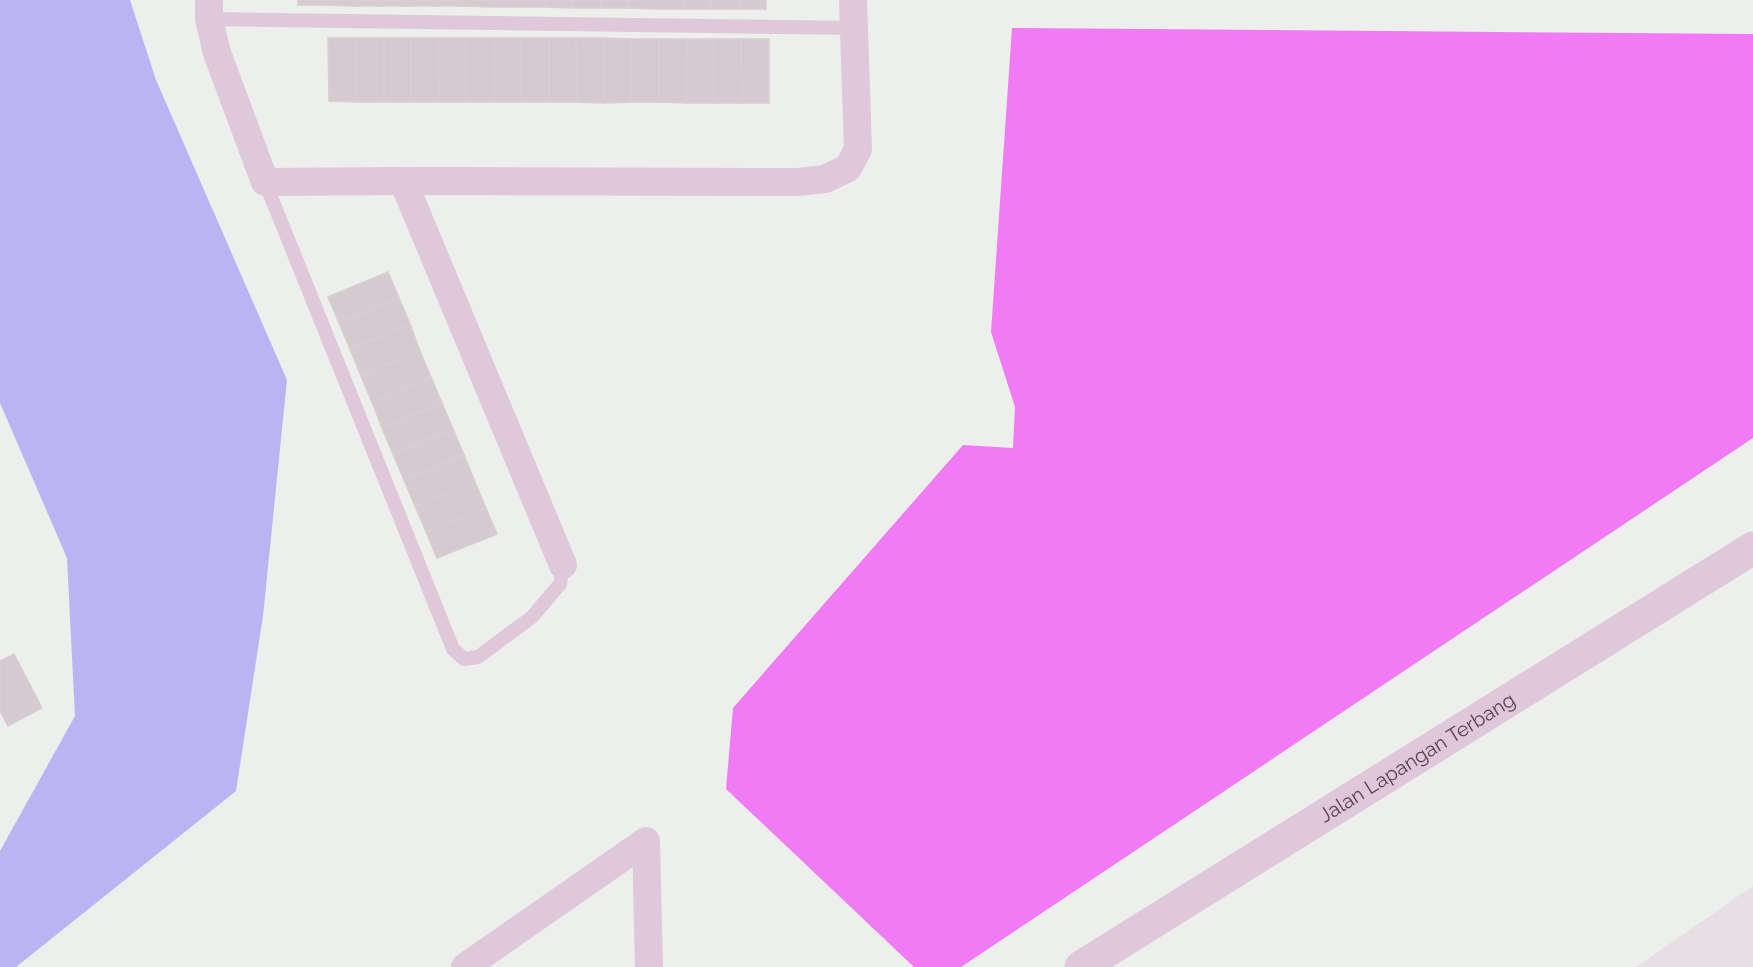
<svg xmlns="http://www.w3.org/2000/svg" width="1753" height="967" font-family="Raleway,sans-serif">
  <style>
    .airport { fill: #e7dfe4 }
    .green { fill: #bcb3f2 }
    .water { fill: #f07bf4 }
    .building { fill: #d4cacf; stroke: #d8ced3; stroke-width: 1.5 }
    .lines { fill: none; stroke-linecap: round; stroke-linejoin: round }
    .service { stroke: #dec8d9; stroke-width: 14 }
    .minor { stroke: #dec8d9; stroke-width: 28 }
    .tertiary { stroke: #dec8d9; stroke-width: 33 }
    .labels { text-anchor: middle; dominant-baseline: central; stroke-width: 6; stroke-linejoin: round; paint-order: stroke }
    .street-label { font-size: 20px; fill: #5a4255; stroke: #fff }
  </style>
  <rect width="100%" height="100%" fill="#ecefeb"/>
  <path class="airport" d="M1753,886v81h-117z"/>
  <path class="green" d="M0,0h130l26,80 131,300 -24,236 -27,175 -220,176h-16v-116l75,-135 -8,-158 -67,-155z"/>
  <path class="water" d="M1012,28l741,6v404l-792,529h-47l-188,-178 7,-81 230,-263 50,3 2,-41 -24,-75z"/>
  <g class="building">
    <rect x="298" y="0" width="27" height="5"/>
    <path d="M325,0h28v6l-28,-1z"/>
    <rect x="353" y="0" width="28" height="6"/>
    <rect x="381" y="0" width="27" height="6"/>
    <rect x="408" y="0" width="28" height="6"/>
    <rect x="436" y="0" width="27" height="6"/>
    <path d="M463,0h28v7l-28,-1z"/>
    <rect x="491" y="0" width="28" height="7"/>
    <rect x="519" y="0" width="27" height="7"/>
    <path d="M546,0h27v8l-27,-1z"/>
    <rect x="573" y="0" width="28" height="8"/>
    <rect x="601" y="0" width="28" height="8"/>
    <path d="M629,0h27v9l-27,-1z"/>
    <rect x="656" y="0" width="28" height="9"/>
    <rect x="684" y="0" width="27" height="9"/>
    <rect x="711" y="0" width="28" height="9"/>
    <rect x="739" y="0" width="27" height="9"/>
    <path d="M328,38h28v64l-27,-1z"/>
    <rect x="356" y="38" width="28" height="64"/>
    <rect x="384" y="38" width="27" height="64"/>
    <path d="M411,38h27l1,64h-28z"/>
    <path d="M438,38h28v64h-27z"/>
    <rect x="466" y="38" width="28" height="64"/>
    <rect x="494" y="38" width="27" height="64"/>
    <rect x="521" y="38" width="28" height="64"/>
    <path d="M549,38h27l1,64h-28z"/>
    <path d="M576,38h28v65l-27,-1z"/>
    <path d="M604,38l27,1v63l-27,1z"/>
    <rect x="631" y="39" width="28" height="63"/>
    <path d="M659,39h28l-1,64 -27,-1z"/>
    <path d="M687,39h27v64h-28z"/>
    <path d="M714,39h27l1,64h-28z"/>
    <path d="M741,39h28v64h-27z"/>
    <path d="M388,272l11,26 -60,25 -11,-26z"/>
    <path d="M399,298l11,26 -60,25 -11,-26z"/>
    <path d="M410,324l10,27 -59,25 -11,-27z"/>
    <path d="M420,351l11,26 -59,25 -11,-26z"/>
    <path d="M431,377l11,26 -60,25 -10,-26z"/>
    <path d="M442,403l11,26 -60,25 -11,-26z"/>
    <path d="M453,429l11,26 -60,25 -11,-26z"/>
    <path d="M464,455l11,27 -60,24 -11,-26z"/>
    <path d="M475,482l11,26 -60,24 -11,-26z"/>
    <path d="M486,508l11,26 -60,24 -11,-26z"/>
    <path d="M14,654l28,54 -34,18 -8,-15v-50z"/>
  </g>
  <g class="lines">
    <g class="service">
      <path d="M209,19l645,9"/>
      <path d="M265,182l188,467 11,10 14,-2 54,-40 28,-33 3,-19"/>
    </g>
    <g class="minor">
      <path d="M209,0v19l8,34 48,129 138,-1 395,1 27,-3 23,-11 10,-19 -5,-149"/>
      <path d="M403,181l160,384"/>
      <path d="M465,967l181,-126 3,126"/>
    </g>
    <path class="tertiary" id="s1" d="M1081,967l672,-419"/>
  </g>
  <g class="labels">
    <g class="street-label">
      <text stroke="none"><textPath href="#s1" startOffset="396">Jalan Lapangan Terbang</textPath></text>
    </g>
  </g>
</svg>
